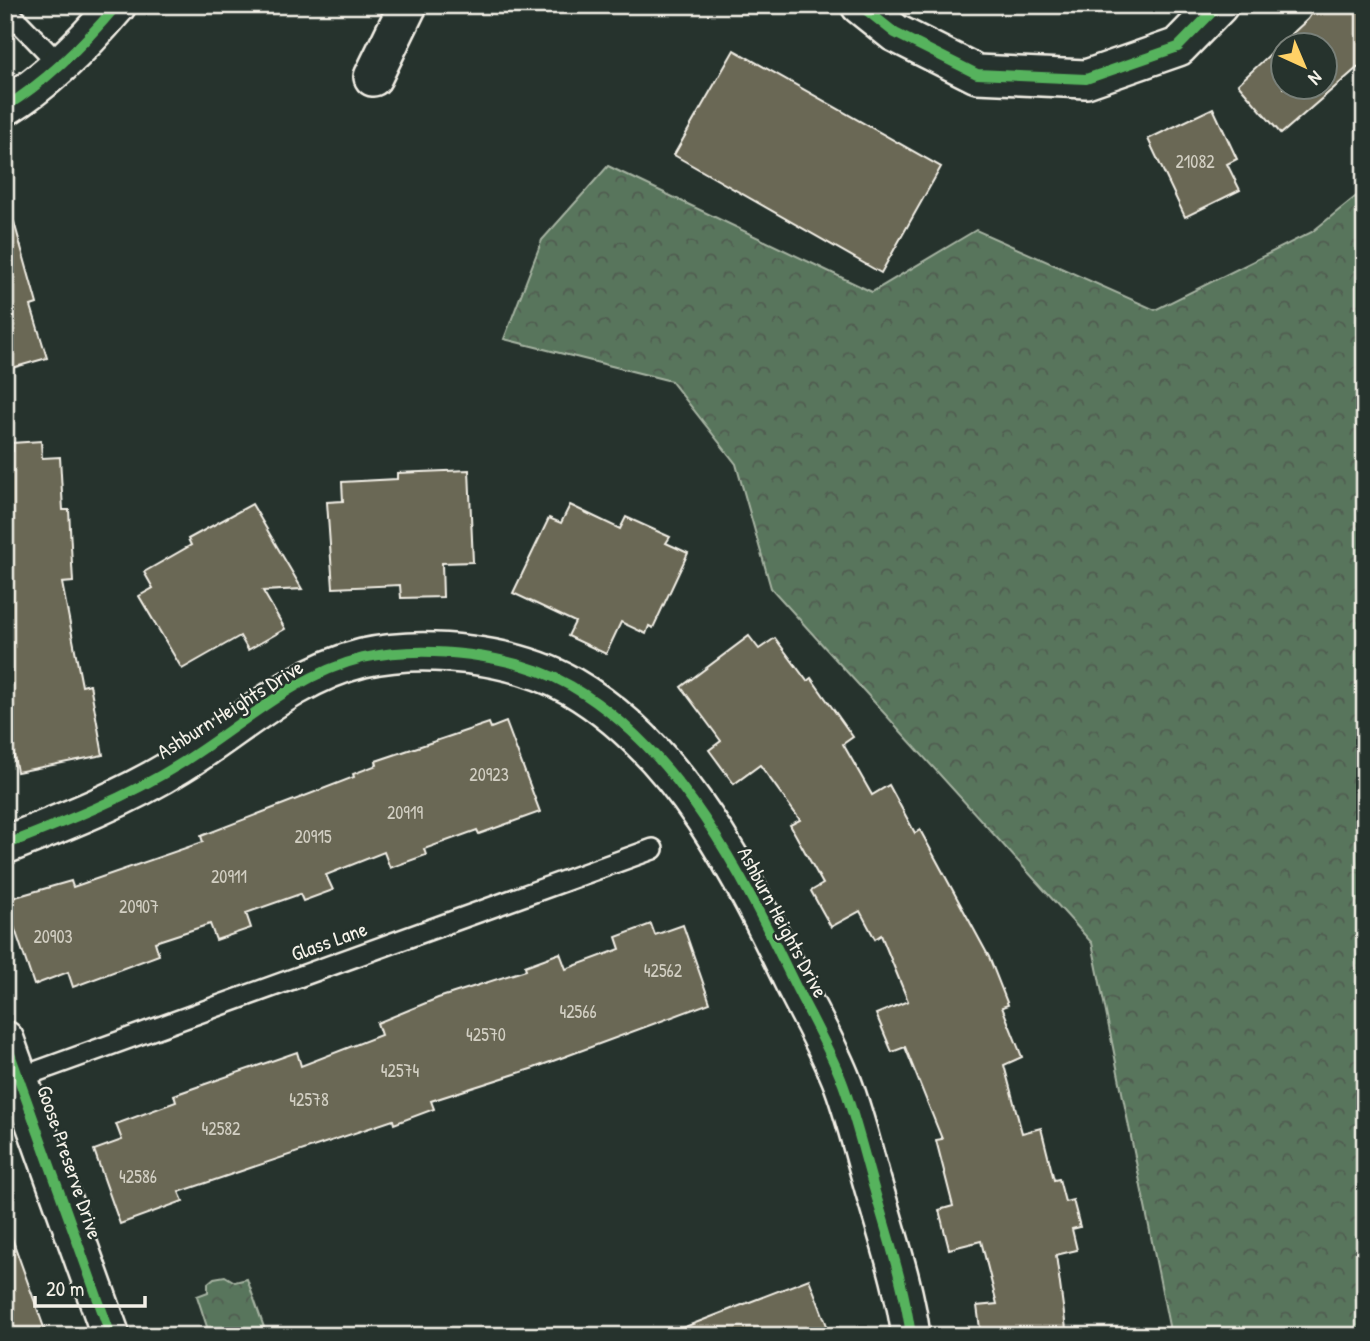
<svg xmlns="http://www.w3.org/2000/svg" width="1370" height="1341" font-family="'Patrick Hand',sans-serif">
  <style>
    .forest { fill: url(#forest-crowns); stroke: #a6b3a2; stroke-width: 2 }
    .building { fill: #6b6854; stroke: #f4f1e8; stroke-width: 2; fill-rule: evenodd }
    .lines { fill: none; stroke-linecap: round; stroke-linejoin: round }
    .lane-casing { stroke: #f4f1e8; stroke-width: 24 }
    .street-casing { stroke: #f4f1e8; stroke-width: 42 }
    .lane { stroke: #26332d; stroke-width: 19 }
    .street { stroke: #26332d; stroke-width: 37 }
    .cycleway-casing { stroke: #26332d; stroke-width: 15 }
    .cycleway { stroke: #56b35d; stroke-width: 10 }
    .labels { text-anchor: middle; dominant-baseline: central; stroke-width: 5; stroke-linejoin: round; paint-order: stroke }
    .number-label { font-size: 18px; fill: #d2cfc3 }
    .street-label { font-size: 21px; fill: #f4f1e8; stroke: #26332d }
  </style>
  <defs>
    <pattern id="forest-crowns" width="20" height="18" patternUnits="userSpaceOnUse" patternTransform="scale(1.75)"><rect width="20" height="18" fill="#58755c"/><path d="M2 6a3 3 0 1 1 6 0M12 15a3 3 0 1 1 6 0" fill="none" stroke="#505c50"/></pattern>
  </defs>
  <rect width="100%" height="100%" fill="#26332d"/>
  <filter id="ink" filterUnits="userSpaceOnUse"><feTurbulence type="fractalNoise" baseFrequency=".0143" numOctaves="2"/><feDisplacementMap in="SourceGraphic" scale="14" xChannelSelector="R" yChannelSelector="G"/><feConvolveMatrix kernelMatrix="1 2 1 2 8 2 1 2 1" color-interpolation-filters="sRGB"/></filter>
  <g filter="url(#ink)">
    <g class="forest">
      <path d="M608,166l264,126 104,-62 179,80 157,-78 53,-43v1147h-194l-79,-393 -321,-355 -35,-124 -65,-83 -167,-42 38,-99z"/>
      <path d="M225,1276l10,6 12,-3 20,57h-57l-13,-40 11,-4v-9l6,-5z"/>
    </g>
    <g class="building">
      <path d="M1317,5h48v56l-84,73 -43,-50 70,-65zM1283,46h42v42h-42z"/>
      <path d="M734,50l207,117 -60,106 -207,-118z"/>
      <path d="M1213,108l24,51 -10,5 13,26 -55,27 -37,-78z"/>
      <path d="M14,222l23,82 -6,2 16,52 -42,12v-147z"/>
      <path d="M41,441l1,17 18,-1 3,53h6l4,72 -11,1 20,103 8,-2 13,71 -86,17 -6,-31 -6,1v-291h8l-1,-8z"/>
      <path d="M469,470l4,92 -31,1 1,34 -42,1 -1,-13 -67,3 -6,-86 16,-1 -1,-19 55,-3v-6z"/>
      <path d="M252,504l50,85 -39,2 22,38 -37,21 -8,-14 -58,33 -43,-73 14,-8 -9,-16 47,-27 -3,-6z"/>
      <path d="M570,505l50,24 6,-12 44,20 -4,6 22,10 -35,75 -4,-2 -3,8 -25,-12 -15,32 -38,-18 7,-14 -62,-29 36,-75 12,5z"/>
      <path d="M749,636l10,13 16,-11 32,43 4,-3 42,59 -10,7 29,51 17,-10 26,48 5,-3 69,127 19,48 -6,2 20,50 -18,8 18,68 19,-5 13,52 5,-1 6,23 8,-2 7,27 -8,2 5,21 -21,5 11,81h-86l-4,-30 20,-2 -16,-63 -32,8 -10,-39 14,-4 -17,-66 6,-1 -37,-92 -13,5 -16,-38 32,-13 -27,-66 -6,4 -15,-28 -29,16 -20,-36 12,-7 -33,-59 10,-5 -40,-55 -26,19 -25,-34 12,-9 -40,-54z"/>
      <path d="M506,722l34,90 -61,22 -2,-4 -53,19 2,6 -36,13 -6,-16 -58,23 7,15 -30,11 -3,-7 -54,19 5,15 -35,12 -6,-16 -55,18 4,13 -86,32 -5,-15 -34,13 -29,-85 66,-19 2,6 130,-45 -2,-6 153,-59 -1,-3 24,-9 -1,-4 113,-38 2,5z"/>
      <path d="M651,924l4,11 28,-10 27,78 -176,65 -103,33 3,8 -40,15 -1,-4 -214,72 4,9 -63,23 -26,-74 28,-10 -6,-16 60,-22 -2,-7 123,-43 4,14 80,-31 -4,-12 61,-25 88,-28 -1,-4 35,-13 6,16 54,-20 -4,-12z"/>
      <path d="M9,1230l38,106h-42v-105z"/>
      <path d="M809,1279l22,57h-159v-4z"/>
    </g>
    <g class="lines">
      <defs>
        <g id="lane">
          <path d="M5,8l54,56"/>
          <path d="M13,1080l640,-231"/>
        </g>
        <g id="street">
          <path d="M860,5l35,28 82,41 109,5 92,-32 41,-42"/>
          <path d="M373,77l35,-72"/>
          <path d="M5,107c42,-26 80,-64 112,-102"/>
          <path d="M5,845c59,-23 121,-47 175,-81 60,-37 113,-89 183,-106 62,-14 152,-4 208,28 110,64 171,189 224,299 16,32 35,65 48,99 14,38 23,79 35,118 13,45 27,88 33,134"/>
          <path d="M5,1040l106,296"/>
        </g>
      </defs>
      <use href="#lane" class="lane-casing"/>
      <use href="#street" class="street-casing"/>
      <use href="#lane" class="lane"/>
      <use href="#street" class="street"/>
      <defs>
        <g id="cycleway">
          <path d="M860,5l35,28 82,41 109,5 92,-32 41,-42"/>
          <path d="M5,107c42,-26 80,-64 112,-102"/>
          <path d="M5,845c59,-23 121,-47 175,-81 60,-37 113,-89 183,-106 62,-14 152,-4 208,28 110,64 171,189 224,299 16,32 35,65 48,99 14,38 23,79 35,118 13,45 27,88 33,134"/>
          <path d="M5,1040l106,296"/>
        </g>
      </defs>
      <use href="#cycleway" class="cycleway-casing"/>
      <use href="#cycleway" class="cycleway"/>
    </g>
  </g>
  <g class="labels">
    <g class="number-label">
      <text x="1195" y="161">21082</text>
      <text x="489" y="774">20923</text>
      <text x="405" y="812">20919</text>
      <text x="313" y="836">20915</text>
      <text x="229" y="876">20911</text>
      <text x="139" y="906">20907</text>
      <text x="53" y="936">20903</text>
      <text x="663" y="970">42562</text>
      <text x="578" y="1011">42566</text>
      <text x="486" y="1034">42570</text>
      <text x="400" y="1070">42574</text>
      <text x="309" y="1099">42578</text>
      <text x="221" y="1128">42582</text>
      <text x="138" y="1176">42586</text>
    </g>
    <g class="street-label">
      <text transform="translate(230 709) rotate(-32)">Ashburn Heights Drive</text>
      <text transform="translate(783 922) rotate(62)">Ashburn Heights Drive</text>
      <text transform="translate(329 941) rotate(-20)">Glass Lane</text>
      <text transform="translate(70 1162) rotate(71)">Goose Preserve Drive</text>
    </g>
  </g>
  <rect width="1370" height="1341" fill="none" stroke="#26332d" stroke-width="28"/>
  <rect x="14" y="14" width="1342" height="1313" fill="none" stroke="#f4f1e8" stroke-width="2.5" filter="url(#ink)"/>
  <g transform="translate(1304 66) rotate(136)"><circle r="33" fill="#26332d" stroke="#787f78" stroke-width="2"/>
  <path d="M0-5L12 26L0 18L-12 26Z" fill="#ffd166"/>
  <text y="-10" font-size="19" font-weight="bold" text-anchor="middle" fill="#f4f1e8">N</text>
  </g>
  <path d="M35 1296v10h110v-10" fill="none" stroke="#f4f1e8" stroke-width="3.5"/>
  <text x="46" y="1296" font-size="21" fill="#f4f1e8" stroke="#26332d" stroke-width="5" paint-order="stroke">20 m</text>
</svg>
